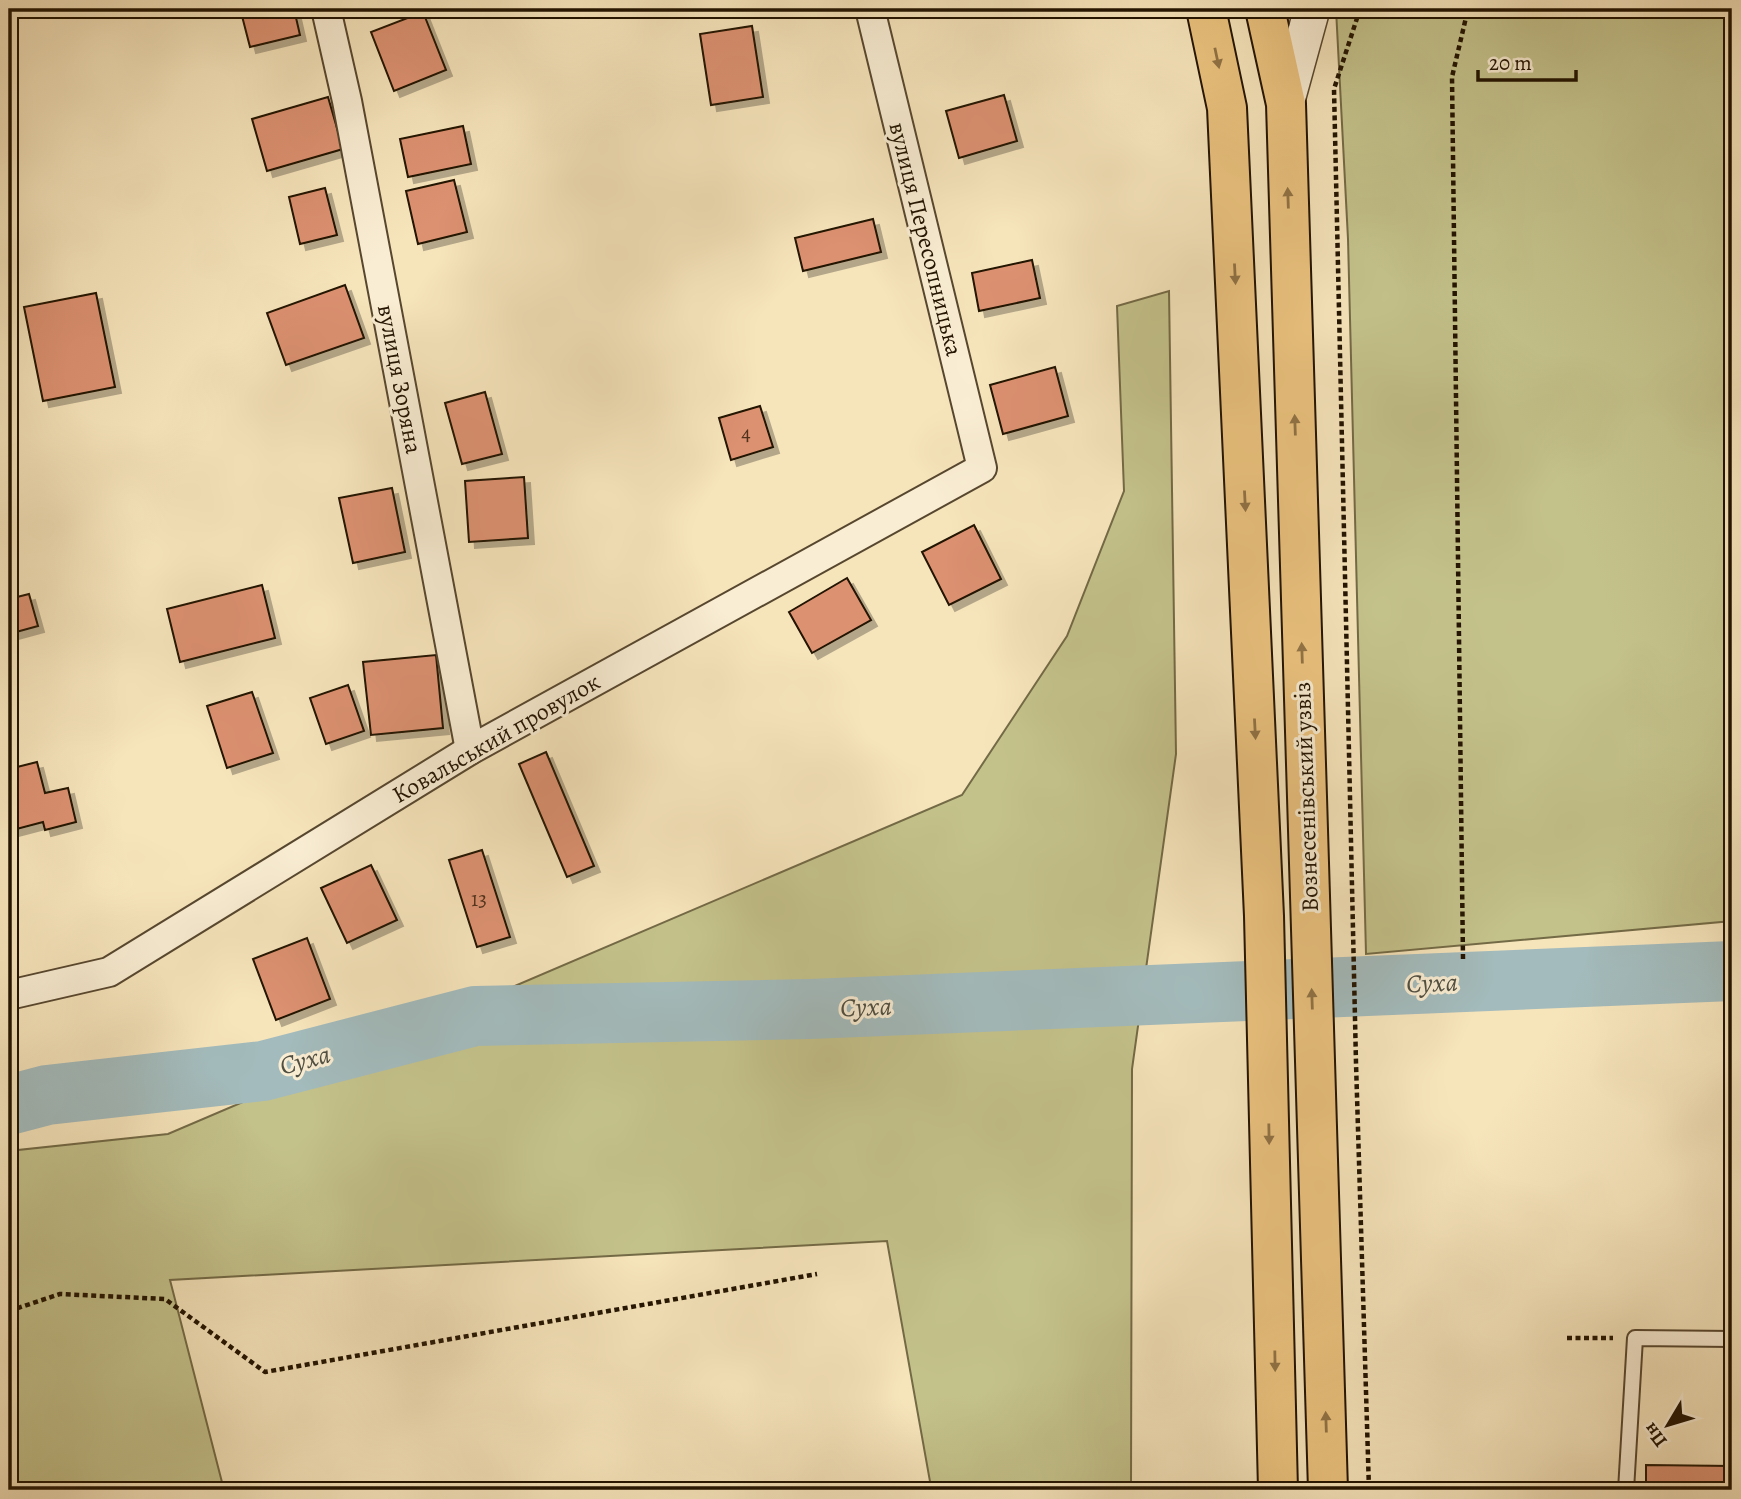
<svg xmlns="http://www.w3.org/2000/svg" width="1741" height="1499" font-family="Alegreya,serif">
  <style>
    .green { fill: #c4c28b; stroke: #736a46; stroke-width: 2 }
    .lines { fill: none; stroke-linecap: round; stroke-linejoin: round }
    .river { stroke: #a3bbbc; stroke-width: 60 }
    .building { fill: #dc9171; stroke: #221300; stroke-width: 2; filter: url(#shadow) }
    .service-casing { stroke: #57472f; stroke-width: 18 }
    .minor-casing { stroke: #57472f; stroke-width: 32 }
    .tertiary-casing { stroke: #57472f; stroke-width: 38 }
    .primary-casing { stroke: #221300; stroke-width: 42 }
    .path { stroke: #221300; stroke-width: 4.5; stroke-dasharray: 5 3.5; stroke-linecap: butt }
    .service { stroke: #f9edd3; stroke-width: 14 }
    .minor { stroke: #f9edd3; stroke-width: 28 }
    .tertiary { stroke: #f9edd3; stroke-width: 35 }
    .primary { stroke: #ebc27e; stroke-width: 38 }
    .oneway { fill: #917345 }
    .labels { text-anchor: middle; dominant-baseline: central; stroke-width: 6; stroke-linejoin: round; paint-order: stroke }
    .number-label { font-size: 21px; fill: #50321c }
    .street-label { font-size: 24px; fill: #221300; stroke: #f9edd3 }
    .water-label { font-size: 26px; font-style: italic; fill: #4f4e42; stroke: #f9edd3 }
  </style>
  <defs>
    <filter id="shadow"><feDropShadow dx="6" dy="6" stdDeviation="0" flood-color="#0004"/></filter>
  </defs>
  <rect width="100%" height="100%" fill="#f6e4bb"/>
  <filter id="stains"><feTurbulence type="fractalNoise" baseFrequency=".00286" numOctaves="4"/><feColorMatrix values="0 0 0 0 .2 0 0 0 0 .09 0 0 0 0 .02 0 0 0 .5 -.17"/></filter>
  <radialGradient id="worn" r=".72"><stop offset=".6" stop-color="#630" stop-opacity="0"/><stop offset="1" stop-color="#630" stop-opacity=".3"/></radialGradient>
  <g class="green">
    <path d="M1336,9h396v912l-366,33 -18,-715z"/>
    <path d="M1169,291l7,463 -44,315 -1,421h-237l37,-3 -44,-246 -717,39 54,210h-215v-339l159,-17 794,-339 105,-159 57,-145 -7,-185z"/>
  </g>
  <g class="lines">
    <path class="river" d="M9,1105l38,-10 216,-24 212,-55 335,-7 922,-38"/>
  </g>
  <g class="building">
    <path d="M271,9h23l6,26 -50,12 -8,-31z"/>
    <path d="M423,12l23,58 -52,21 -23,-59z"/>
    <path d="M752,26l11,71 -52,8 -11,-71z"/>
    <path d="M1004,95l13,46 -58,17 -13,-47z"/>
    <path d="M328,97l15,52 -76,22 -15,-52z"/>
    <path d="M463,126l8,38 -63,13 -8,-38z"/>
    <path d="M454,180l13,52 -49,12 -12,-53z"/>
    <path d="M325,188l12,47 -37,9 -11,-47z"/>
    <path d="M873,219l8,33 -78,19 -8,-33z"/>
    <path d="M1032,260l8,38 -61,13 -7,-38z"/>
    <path d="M345,285l19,53 -78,27 -19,-52z"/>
    <path d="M96,293l19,94 -72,14 -19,-94z"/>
    <path d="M1055,367l13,49 -65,18 -13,-49z"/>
    <path d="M485,392l17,62 -40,10 -17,-61z"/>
    <path d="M760,406l13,41 -42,13 -12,-42z"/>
    <path d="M524,477l4,61 -59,4 -4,-61z"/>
    <path d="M392,488l13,64 -52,11 -14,-65z"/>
    <path d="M974,525l27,54 -52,26 -27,-53z"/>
    <path d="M847,578l24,42 -59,33 -23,-41z"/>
    <path d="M262,585l13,53 -95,24 -13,-53z"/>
    <path d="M29,594l9,32 -29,8v-35z"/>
    <path d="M436,655l7,73 -72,7 -8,-73z"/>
    <path d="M348,685l16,46 -38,13 -16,-46z"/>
    <path d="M252,692l21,61 -46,15 -20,-62z"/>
    <path d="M546,752l48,114 -27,11 -48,-113z"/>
    <path d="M37,762l8,31 23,-5 8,34 -31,8 -2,-8 -34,9v-62z"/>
    <path d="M482,850l28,87 -33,10 -28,-87z"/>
    <path d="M371,865l26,55 -50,23 -26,-55z"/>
    <path d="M307,938l23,61 -54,21 -23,-61z"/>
    <path d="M1646,1465l86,1v24h-86z"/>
  </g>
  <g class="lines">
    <defs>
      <path id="service" d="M1626,1490l9,-152 97,1"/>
      <g id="minor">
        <path d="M326,9l21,92 123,649"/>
        <path d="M9,995l100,-23 361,-222 512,-282 -112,-459"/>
      </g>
      <path id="tertiary" d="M1286,104l26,-95"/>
      <g id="primary">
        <path d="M1206,9l21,99 37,808 14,574"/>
        <path d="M1265,9l21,95 42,1386"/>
      </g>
    </defs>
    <use href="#service" class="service-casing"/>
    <use href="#minor" class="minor-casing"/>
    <use href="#tertiary" class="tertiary-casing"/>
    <use href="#primary" class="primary-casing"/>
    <g class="path">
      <path d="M1360,9l-26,80 22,974 13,427"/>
      <path d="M1463,959l-11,-882 16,-68"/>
      <path d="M9,1311l51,-17 105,5 100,73 552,-98"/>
      <path d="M1567,1338h46"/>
    </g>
    <use href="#service" class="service"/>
    <use href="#minor" class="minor"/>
    <use href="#tertiary" class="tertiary"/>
    <use href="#primary" class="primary"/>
  </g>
  <defs><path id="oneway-solid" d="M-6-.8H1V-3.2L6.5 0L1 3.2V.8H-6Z" transform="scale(1.75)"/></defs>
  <g class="oneway">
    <use href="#oneway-solid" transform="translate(1217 58) rotate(78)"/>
    <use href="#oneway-solid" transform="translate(1288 198) rotate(-92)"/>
    <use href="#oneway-solid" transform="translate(1235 274) rotate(87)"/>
    <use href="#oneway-solid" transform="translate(1295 425) rotate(-92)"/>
    <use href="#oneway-solid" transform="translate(1245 501) rotate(87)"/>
    <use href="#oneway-solid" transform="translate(1302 653) rotate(-92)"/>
    <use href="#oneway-solid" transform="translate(1255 729) rotate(87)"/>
    <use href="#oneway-solid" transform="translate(1312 999) rotate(-92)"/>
    <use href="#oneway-solid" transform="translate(1269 1134) rotate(89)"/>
    <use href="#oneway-solid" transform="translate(1275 1361) rotate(89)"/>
    <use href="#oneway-solid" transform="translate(1326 1422) rotate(-92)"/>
  </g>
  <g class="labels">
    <g class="number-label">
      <text x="746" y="433">4</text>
      <text x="479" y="899">13</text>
    </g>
    <g class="street-label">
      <text transform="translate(926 239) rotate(76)">вулиця Пересопницька</text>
      <text transform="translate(400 379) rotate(79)">вулиця Зоряна</text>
      <text transform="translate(496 738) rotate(-30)">Ковальський провулок</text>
      <text transform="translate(1306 797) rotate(-92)">Вознесенівський узвіз</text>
    </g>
    <g class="water-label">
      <text transform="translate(1432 983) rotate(-2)">Суха</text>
      <text transform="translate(866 1007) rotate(-2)">Суха</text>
      <text transform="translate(305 1060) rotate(-15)">Суха</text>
    </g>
  </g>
  <rect width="1741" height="1499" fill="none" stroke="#f6e4bb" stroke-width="35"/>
  <rect x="10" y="10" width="1720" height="1478" fill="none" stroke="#221300" stroke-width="3.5"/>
  <rect x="18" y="18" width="1706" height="1464" fill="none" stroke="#221300" stroke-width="2"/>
  <g transform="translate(1668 1425) rotate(232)" stroke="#f9edd3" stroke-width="5" paint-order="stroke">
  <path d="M0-5L12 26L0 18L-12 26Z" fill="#221300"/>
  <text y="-10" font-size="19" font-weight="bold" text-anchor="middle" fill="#221300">Пн</text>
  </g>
  <path d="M1478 70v10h98v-10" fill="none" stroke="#221300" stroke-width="3.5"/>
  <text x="1489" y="70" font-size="21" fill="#221300" stroke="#f9edd3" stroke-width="5" paint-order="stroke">20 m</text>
  <rect width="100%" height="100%" filter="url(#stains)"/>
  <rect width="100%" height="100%" fill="url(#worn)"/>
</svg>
